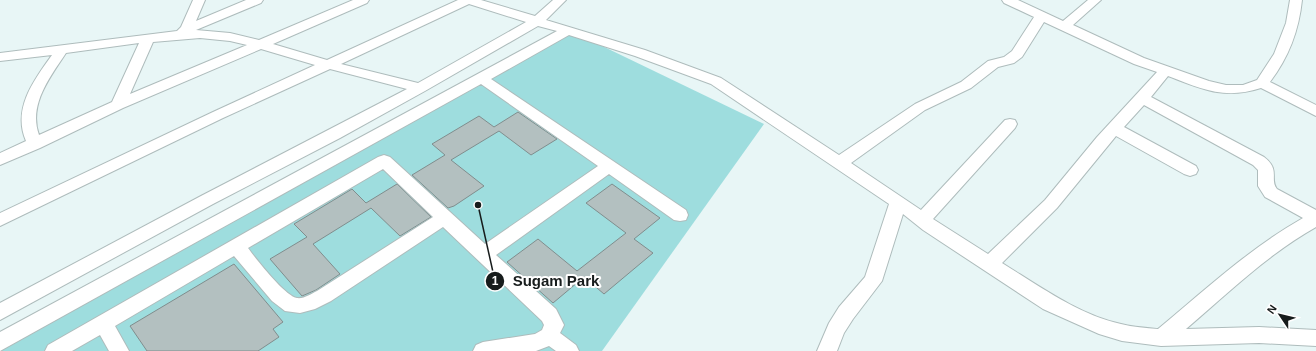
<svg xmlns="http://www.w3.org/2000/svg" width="1316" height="351" font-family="Helvetica,sans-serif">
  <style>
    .green { fill: #9eddde }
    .building { fill: #b3c0c0; stroke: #808d8d }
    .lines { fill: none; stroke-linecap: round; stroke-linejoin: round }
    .minor-casing { stroke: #aebcbc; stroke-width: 2 }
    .minor { fill: #fff; fill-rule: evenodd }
    .leader { fill: none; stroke: #171c1c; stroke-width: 1.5 }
    .callout-dot { fill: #171c1c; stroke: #fff; stroke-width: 1.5 }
    .mark-label { font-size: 12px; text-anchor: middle; font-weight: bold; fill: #fff }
    .callout-label { font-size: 15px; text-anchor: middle; font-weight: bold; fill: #171c1c; stroke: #fff; stroke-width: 4; stroke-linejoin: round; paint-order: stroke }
  </style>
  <rect width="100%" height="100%" fill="#e8f6f6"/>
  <path class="green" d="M569,30l195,94 -162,227h-602v-9z"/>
  <g class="building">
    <path d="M518,112l39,27 -26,16 -32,-24 -48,29 33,26 -30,20 -6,2 -36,-33 33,-20 -13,-11 47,-28 15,11z"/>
    <path d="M397,184l34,33 -31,19 -29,-28 -58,36 27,30 -24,16 -14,6 -32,-37 37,-22 -13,-13 58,-35 14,14z"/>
    <path d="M612,184l48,34 -26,21 19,14 -49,41 -20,-17 -31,26 -46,-41 31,-23 39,32 49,-38 -40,-30z"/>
    <path d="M234,264l49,58 -10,7 6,8 -21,14h-111l-17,-25z"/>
  </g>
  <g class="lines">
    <defs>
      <path id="minor" d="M193,0h12l-9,21 50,-21h17l-2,3 -65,27 34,3 29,7 94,-40h16l-2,3 -94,41 54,16 131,-60h23l54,16 18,-16h13l-20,20 99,30 76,28 118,77 76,-51 46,-22 27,-21 16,-4 8,-6 22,-34 -30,-14 -2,-3h16l45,21 25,-21h13l-28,25 71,33 65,23 17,4h17l14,-5 17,-26 12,-31 4,-23h12c-3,30 -13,57 -32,82l46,23v11l-55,-28c-37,12 -59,1 -93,-12l-17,21 113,60c17,13 5,22 13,32l39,21v17c-48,27 -88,66 -130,102l73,-2 57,3v16l-57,-3 -98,3 -39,-5 -23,-7 -56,-25 -120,-79 -20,-16 -21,67 -29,38 -9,14 -7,18h-20l12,-28 10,-16 26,-30 24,-73 -178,-120 -76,-28 -66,-21 -78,44 195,131 2,5 -2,5 -6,1 -6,-1 -65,-46 -113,81 60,54 8,16 -4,8 16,12 3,6h-23l-7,-5 -13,5h-63l3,-6 7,-3 52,-8 7,-4 2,-5 -2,-4 -99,-94 -112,74 -16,8 -15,4 -15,-2 -13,-10 -38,-45 -119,70 14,25h-20l-9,-16 -28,16h-27l3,-6 330,-188 6,-2 6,2 95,87 113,-78 -117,-82 -481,267v-19l557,-301 -19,-5 -113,65 -85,47 -127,66 -213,116v-17l201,-107 206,-107 -77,-20 -107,49 -223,108v-13l213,-101 102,-47 -54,-16 -138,59 -83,40 -40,17v-12l26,-12c-14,-32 8,-61 26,-86l-52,6v-8l177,-22 4,-4zM469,4l57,18 -108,61 -77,-19zM1044,22l90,42 23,8 -60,65 -52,63 -57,54 -55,-35 82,-91 2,-4 -2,-4 -5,-1 -5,1 -84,90 -70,-47 74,-53 46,-22 27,-21 16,-4 8,-6zM200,38l30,3 17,4 -117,49 23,-52zM139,43l-27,59 -73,33c-11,-30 11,-58 27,-82zM1144,105l109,60 5,5v16l7,11 38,21c-53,30 -99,73 -145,111 -12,-1 -25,-2 -37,-5 -42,-9 -82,-38 -119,-61l55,-55 59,-72 68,38 6,2 6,-2 2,-4 -2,-4 -72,-39zM383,169l50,48 -116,74c-6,3 -13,8 -20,7 -12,-2 -41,-39 -49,-50z"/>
    </defs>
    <use href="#minor" class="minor-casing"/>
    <use href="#minor" class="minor"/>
  </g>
  <path class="leader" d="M478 205L495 281"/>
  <g class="callout-dot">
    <circle cx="478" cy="205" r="4"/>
    <circle cx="495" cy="281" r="10"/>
  </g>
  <g class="mark-label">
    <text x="495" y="285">1</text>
  </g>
  <g class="callout-label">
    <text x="556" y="286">Sugam Park</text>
  </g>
  <g transform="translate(1280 315) rotate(305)" stroke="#ffffff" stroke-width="3" paint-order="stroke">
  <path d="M0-3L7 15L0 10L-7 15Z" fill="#171c1c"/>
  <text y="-6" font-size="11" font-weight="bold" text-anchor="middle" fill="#171c1c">N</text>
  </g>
</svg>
